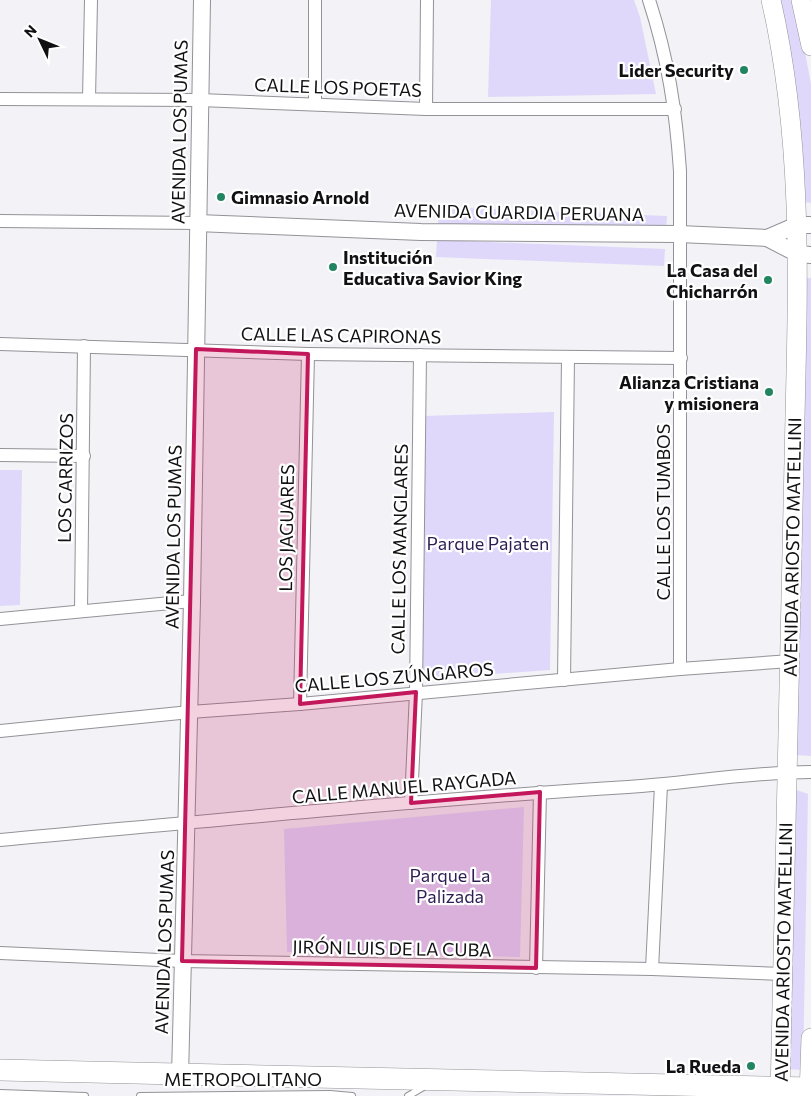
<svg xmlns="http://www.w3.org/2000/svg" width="811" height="1096" font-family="Commissioner,sans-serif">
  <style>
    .green { fill: #dfd8fa }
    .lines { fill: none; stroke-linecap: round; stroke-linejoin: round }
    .service-casing { stroke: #939297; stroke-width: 8 }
    .minor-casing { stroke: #939297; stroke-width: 14 }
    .tertiary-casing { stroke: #939297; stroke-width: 18 }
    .secondary-casing { stroke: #939297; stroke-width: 20 }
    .primary-casing { stroke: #939297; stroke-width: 22 }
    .service { stroke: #fff; stroke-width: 6 }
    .minor { stroke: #fff; stroke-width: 12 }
    .tertiary { stroke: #fff; stroke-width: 16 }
    .secondary { stroke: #fff; stroke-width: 19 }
    .primary { stroke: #fff; stroke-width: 21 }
    .marked { fill: #c2185b; fill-opacity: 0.2; stroke: #c2185b; stroke-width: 4; stroke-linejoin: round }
    .poi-dot { fill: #208560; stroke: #fff; stroke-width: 2 }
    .labels { text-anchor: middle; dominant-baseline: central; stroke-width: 4.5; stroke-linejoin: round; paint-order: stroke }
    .poi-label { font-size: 18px; font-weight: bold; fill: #111113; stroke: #fff; text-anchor: end }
    .street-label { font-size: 18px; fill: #111113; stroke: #fff }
    .park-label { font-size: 18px; fill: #2d1d53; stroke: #fff }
  </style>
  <rect width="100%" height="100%" fill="#f3f2f7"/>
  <g class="green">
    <path d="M491,0h143l6,17 16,77 -168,3z"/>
    <path d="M777,0h18l16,84v119l-8,-1z"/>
    <path d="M439,207l228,9 -1,17 -228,-9z"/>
    <path d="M437,240l228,9 -1,17 -228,-9z"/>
    <path d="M803,278h8v478l-16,-1z"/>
    <path d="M554,412l-4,258 -127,9 1,-263z"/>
    <path d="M0,470h22l-2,135 -20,1z"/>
    <path d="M794,789l14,5 -5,276 -17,-1z"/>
    <path d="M524,807l-4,150 -233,-5 -3,-123z"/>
  </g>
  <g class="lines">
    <defs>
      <g id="service">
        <path d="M0,1093l85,3"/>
        <path d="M140,1096l190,-2 22,2"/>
        <path d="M408,1096l17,-10"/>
      </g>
      <g id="minor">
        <path d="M315,0v104"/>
        <path d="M649,0c19,58 27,111 31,171v498"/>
        <path d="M0,99l200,1 226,9h249"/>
        <path d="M89,99l2,-99"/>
        <path d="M426,109l1,-109"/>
        <path d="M0,221l197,2"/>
        <path d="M0,344l308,10 373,4"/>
        <path d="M0,455l84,1"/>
        <path d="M81,611l3,-265"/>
        <path d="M0,619l192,-18"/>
        <path d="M564,680l4,-322"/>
        <path d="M300,704l8,-350"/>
        <path d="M0,731l190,-19 110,-8 380,-35 111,-8"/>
        <path d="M411,803l5,-111 4,-337"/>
        <path d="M0,840c209,-19 418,-40 628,-53 61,-4 122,-15 183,-15"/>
        <path d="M0,953l182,8 470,8 131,5"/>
        <path d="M536,968l4,-176"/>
        <path d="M652,969l9,-184"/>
      </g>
      <g id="tertiary">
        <path d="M197,223l224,9 258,2 88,4 30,-13h14"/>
        <path d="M767,238l31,16 13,1"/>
        <path d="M180,1076l12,-475 10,-601"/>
      </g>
      <g id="secondary">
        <path d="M771,0c35,152 26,307 23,462 -3,211 -9,422 -14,634"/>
        <path d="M801,0l10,46"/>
        <path d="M809,1096l2,-58"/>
      </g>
      <path id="primary" d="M0,1070l811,18"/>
    </defs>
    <use href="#service" class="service-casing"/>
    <use href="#minor" class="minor-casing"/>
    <use href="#tertiary" class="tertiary-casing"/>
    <use href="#secondary" class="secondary-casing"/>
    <use href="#primary" class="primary-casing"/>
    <use href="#service" class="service"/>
    <use href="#minor" class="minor"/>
    <use href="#tertiary" class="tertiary"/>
    <use href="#secondary" class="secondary"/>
    <use href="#primary" class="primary"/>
  </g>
  <path class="marked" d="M196,349l112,5 -8,350 116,-12 -5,111 129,-11 -4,176 -354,-7z"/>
  <g class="poi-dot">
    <circle cx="744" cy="70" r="5"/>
    <circle cx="221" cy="197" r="5"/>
    <circle cx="333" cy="267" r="5"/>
    <circle cx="768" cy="280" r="5"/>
    <circle cx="769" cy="392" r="5"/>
    <circle cx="751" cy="1066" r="5"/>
  </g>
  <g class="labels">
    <g class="poi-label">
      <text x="734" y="70">Lider Security</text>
      <text x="231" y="197" text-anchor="start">Gimnasio Arnold</text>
      <text x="343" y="257" text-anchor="start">Institución<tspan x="343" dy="21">Educativa Savior King</tspan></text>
      <text x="758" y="270">La Casa del<tspan x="758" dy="21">Chicharrón</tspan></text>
      <text x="759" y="382">Alianza Cristiana<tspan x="759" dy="21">y misionera</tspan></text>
      <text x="741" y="1066">La Rueda</text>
    </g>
    <g class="street-label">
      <text transform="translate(338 87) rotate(2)">CALLE LOS POETAS</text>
      <text transform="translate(179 132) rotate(-89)">AVENIDA LOS PUMAS</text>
      <text transform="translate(519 212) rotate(1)">AVENIDA GUARDIA PERUANA</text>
      <text transform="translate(341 335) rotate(1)">CALLE LAS CAPIRONAS</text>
      <text transform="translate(65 478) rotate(-89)">LOS CARRIZOS</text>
      <text transform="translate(663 512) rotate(-90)">CALLE LOS TUMBOS</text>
      <text transform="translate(286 528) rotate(-89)">LOS JAGUARES</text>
      <text transform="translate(173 537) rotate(-89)">AVENIDA LOS PUMAS</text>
      <text transform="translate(792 547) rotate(-89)">AVENIDA ARIOSTO MATELLINI</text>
      <text transform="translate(399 549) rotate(-89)">CALLE LOS MANGLARES</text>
      <text transform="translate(394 677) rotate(-5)">CALLE LOS ZÚNGAROS</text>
      <text transform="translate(404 787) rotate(-5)">CALLE MANUEL RAYGADA</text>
      <text transform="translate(164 942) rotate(-88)">AVENIDA LOS PUMAS</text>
      <text transform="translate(392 948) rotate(1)">JIRÓN LUIS DE LA CUBA</text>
      <text transform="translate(783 952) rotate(-89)">AVENIDA ARIOSTO MATELLINI</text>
      <text x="243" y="1079">METROPOLITANO</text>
    </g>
    <g class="park-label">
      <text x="488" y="543">Parque Pajaten</text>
      <text x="450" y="875">Parque La<tspan x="450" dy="21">Palizada</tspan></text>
    </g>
  </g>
  <g transform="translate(40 40) rotate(313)" stroke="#ffffff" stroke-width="4" paint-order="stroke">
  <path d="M0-4L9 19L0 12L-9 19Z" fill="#111113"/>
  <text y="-8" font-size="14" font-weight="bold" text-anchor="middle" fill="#111113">N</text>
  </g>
</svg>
